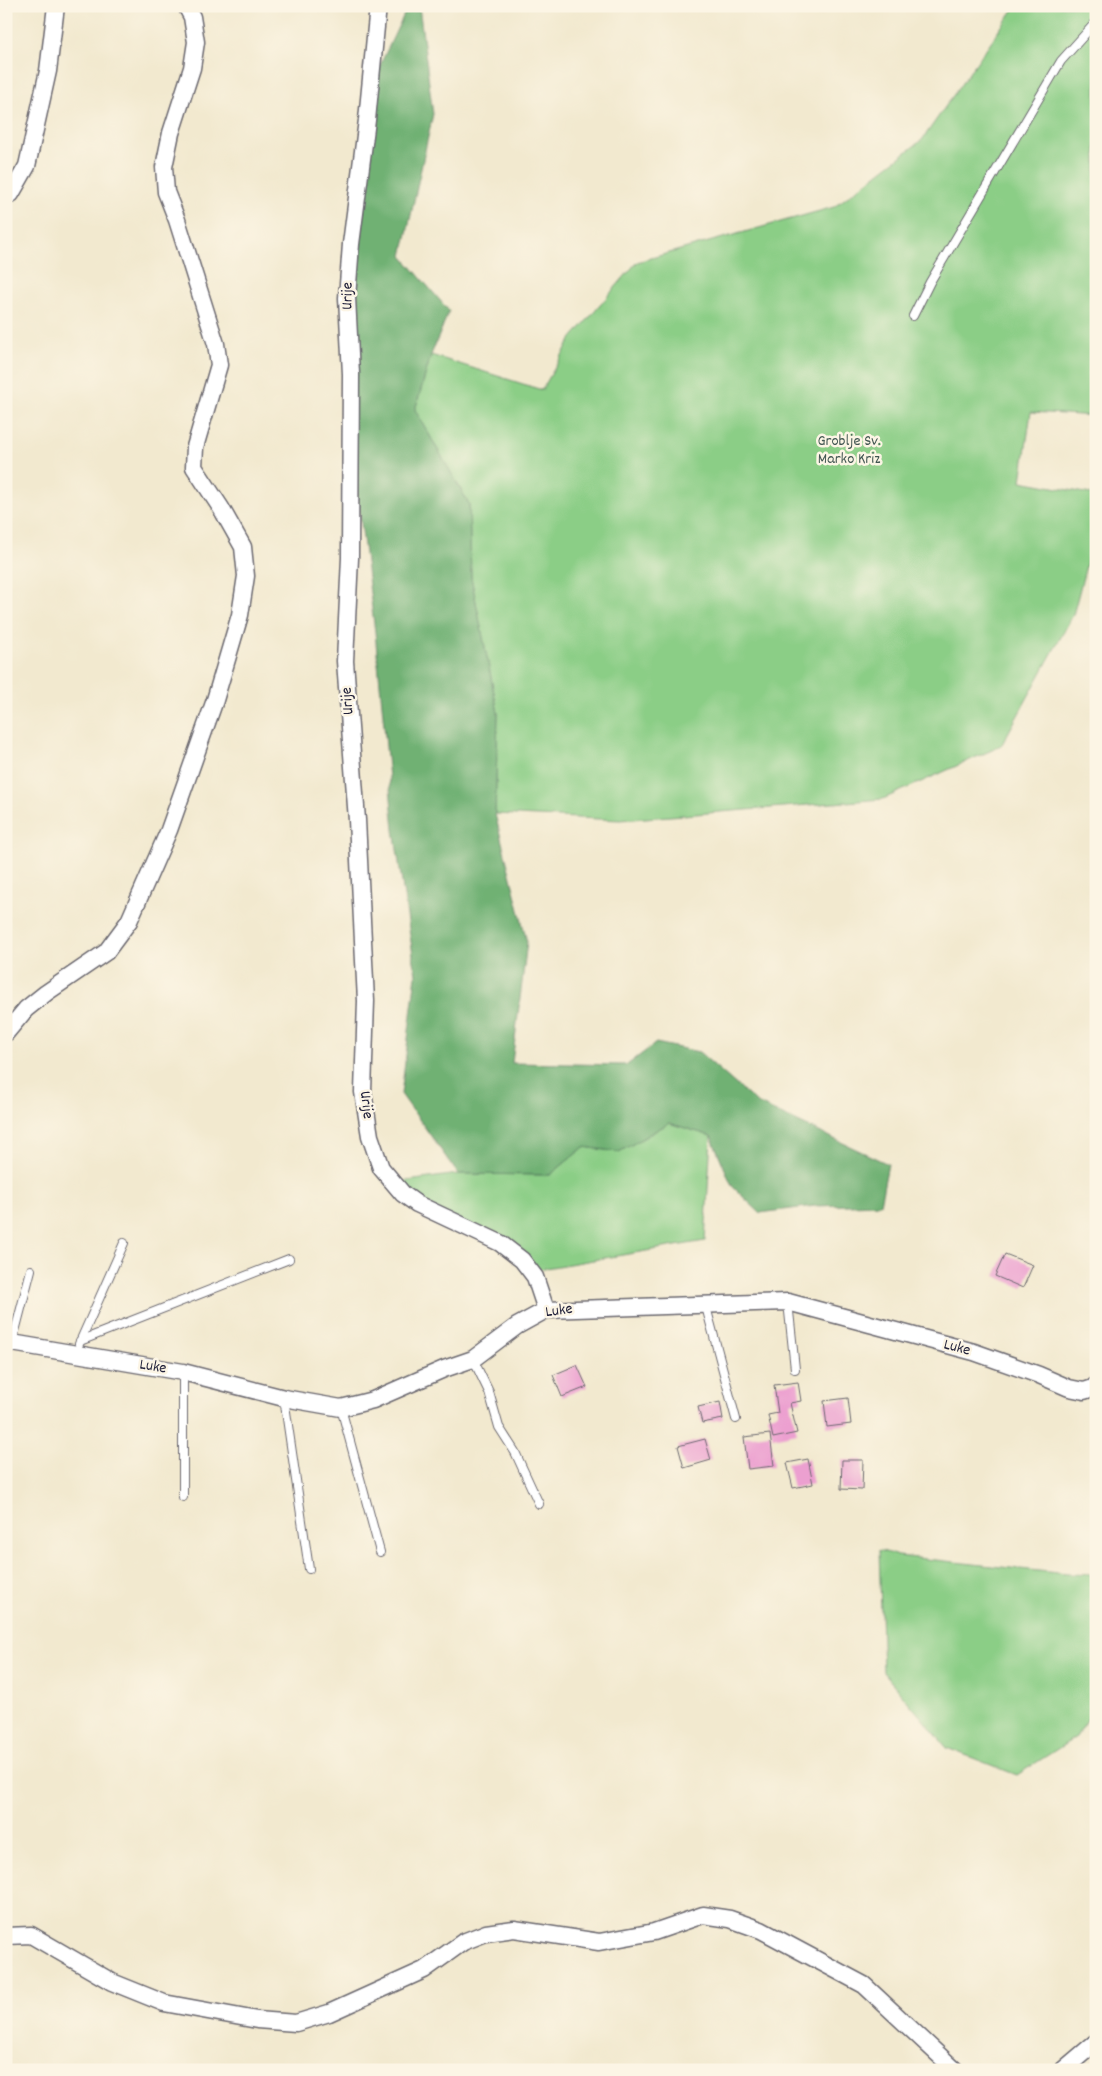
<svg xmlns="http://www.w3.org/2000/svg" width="1102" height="2076" font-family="Dekko,sans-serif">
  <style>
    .green { fill: #8bce86; stroke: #567860 }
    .forest { fill: #70b173; stroke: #496a57 }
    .building { fill: #eca0d0 }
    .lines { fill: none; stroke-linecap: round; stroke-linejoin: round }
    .service-casing { stroke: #6b686f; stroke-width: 10 }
    .minor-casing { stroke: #6b686f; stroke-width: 19 }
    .service { stroke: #fff; stroke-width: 8 }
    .minor { stroke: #fff; stroke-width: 16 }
    .labels { text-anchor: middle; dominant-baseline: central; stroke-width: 5; stroke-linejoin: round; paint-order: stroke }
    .street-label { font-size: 16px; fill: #22223b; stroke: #fcf5e5 }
    .park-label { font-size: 16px; fill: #425652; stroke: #fcf5e5 }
  </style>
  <rect width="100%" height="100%" fill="#fcf5e5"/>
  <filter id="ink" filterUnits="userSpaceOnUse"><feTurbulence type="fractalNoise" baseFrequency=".02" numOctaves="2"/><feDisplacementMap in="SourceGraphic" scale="10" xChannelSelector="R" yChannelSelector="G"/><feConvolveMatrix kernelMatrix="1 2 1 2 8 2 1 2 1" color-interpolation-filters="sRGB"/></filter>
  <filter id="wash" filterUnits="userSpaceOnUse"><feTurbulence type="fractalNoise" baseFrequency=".0096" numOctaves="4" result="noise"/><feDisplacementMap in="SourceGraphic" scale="20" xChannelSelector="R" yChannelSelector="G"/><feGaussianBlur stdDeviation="1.12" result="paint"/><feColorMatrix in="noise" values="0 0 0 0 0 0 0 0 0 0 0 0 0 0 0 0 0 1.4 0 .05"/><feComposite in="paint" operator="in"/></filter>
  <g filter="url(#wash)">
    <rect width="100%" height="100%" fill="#f2e9cf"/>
    <g class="green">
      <path d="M1016,6h80v410l-65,-4 -10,69 75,14v33l-23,87 -72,131 -118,53 -263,21 -125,-6 3,-101 -27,-136 -2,-73 -54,-94 16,-55 111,35 30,-52 65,-76 197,-55 88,-67z"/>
      <path d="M669,1123l42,13 -6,105 -171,29 -141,-87 65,-9 92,1 34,-28 35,5z"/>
      <path d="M1096,1397v68l-3,-65z"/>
      <path d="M879,1550l19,6 169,18 29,1v131l-20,31 -59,38 -70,-27 -64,-76z"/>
    </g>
    <path class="forest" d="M408,6h11l14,108 -31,142 47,55 -18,44 -16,55 54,94 2,73 27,136 -3,101 32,128 -15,121 115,2 29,-22 43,9 58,51 131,61 -8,40 -65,2 -55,7 -28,-27 -21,-50 -42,-13 -50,29 -35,-5 -34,28 -92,-1 -57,-80 15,-119 -22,-145 -19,-198 -30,-234 20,-201 5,-111z"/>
    <g id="blocks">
      <g class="building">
        <path d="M1005,1254l28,11 -10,23 -28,-12z"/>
        <path d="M577,1365l10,22 -25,10 -9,-22z"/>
        <path d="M798,1382l3,19 -11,2 7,30 -24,5 -5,-23 10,-2 -4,-28z"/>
        <path d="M848,1398l3,26 -24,3 -3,-26z"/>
        <path d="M720,1402l3,17 -21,4 -4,-16z"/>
        <path d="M770,1434l4,32 -26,3 -4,-32z"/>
        <path d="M705,1439l6,21 -27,8 -6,-22z"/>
        <path d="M808,1459l5,25 -20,4 -6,-25z"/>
        <path d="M842,1460h21l-1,30 -21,-1z"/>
      </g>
    </g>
  </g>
  <g filter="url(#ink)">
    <use href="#blocks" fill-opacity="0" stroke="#6b686f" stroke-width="1"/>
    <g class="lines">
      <defs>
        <g id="service">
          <path d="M913,316l17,-34 131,-221 35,-39"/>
          <path d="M788,1302l7,67"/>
          <path d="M705,1303l31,116"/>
          <path d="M80,1341l209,-82"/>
          <path d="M12,1343l19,-73"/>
          <path d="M79,1344l45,-101"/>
          <path d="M473,1359l16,33 10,35 16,25 24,52"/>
          <path d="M284,1398l25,171"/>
          <path d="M341,1408l39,144"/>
          <path d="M183,1497v-125"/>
        </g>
        <g id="minor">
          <path d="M378,6l-11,114 -16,124 -4,54 4,76 -1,184 -5,103 12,159 9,181 -3,91 7,44 11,32 22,26 14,10 83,39 22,17 13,17 11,33"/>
          <path d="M6,196l5,-2 16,-28 21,-95 8,-65"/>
          <path d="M6,1033l20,-24 20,-16 60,-41 23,-31 40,-91 46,-130 25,-85 6,-39 -3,-29 -22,-39 -27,-41 1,-20 24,-82 -3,-21 -39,-124 -11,-28 -2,-25 7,-34 21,-65 4,-26 -4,-25 -6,-11"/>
          <path d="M6,1342l177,30 101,26 57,10 32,-8 71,-31 29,-10 44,-33 29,-16 242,-8 186,50 65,23 30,13 15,3 9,-3 3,-3"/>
          <path d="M6,1936l25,-1 81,47 52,21 93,17 39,3 33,-10 95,-43 39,-28 23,-9 28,-4 85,13 55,-10 49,-17 27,4 31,11 103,55 91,85"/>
          <path d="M1063,2070l33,-28"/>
        </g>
      </defs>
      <use href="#service" class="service-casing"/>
      <use href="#minor" class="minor-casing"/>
      <use href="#service" class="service"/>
      <use href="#minor" class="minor"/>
    </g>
  </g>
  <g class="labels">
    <g class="street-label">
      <text transform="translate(348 296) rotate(-89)">Urije</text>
      <text transform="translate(348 701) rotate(-94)">Urije</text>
      <text transform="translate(366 1105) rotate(83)">Urije</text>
      <text transform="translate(559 1311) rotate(-8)">Luke</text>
      <text transform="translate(957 1348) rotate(15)">Luke</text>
      <text transform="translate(153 1367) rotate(9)">Luke</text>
    </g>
    <g class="park-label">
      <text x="849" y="441">Groblje Sv.<tspan x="849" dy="18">Marko Kriz</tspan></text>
    </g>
  </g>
  <rect width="1102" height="2076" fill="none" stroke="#fcf5e5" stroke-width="25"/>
</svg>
